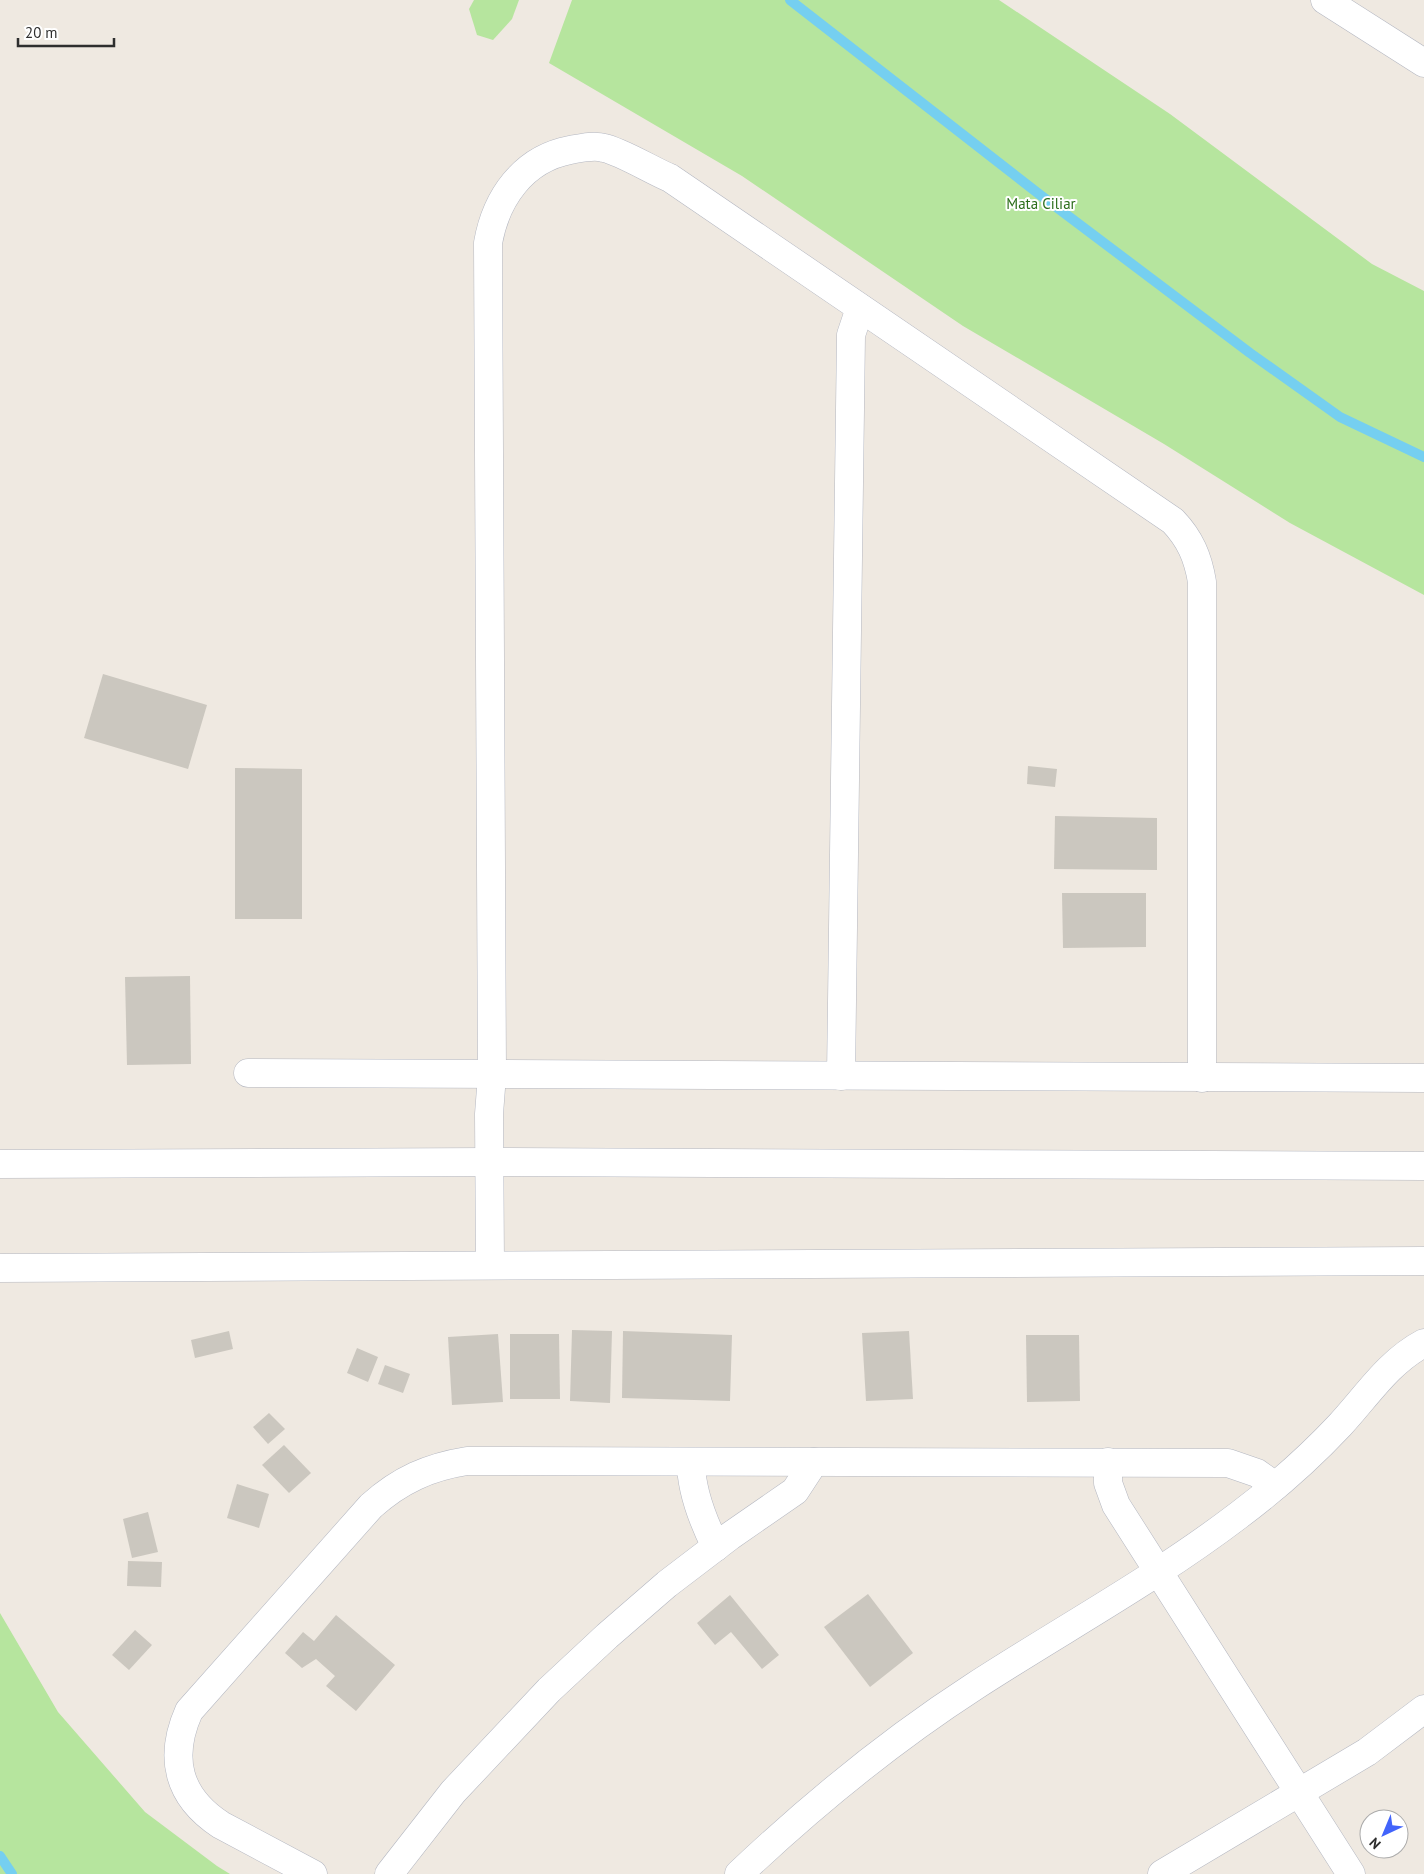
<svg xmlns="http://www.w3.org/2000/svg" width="1424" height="1874" font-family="'PT Sans',sans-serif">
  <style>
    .green { fill: #b6e59e }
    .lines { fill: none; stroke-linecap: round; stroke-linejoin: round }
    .stream { stroke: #75cff0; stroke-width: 10 }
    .building { fill: #cbc7bf }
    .street-casing { stroke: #b4b7c1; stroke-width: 29 }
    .street { stroke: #fff; stroke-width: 28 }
    .labels { text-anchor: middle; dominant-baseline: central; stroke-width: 4; stroke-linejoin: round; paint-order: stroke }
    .park-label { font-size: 15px; fill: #2c6e1b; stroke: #fff }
  </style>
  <rect width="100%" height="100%" fill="#efe9e1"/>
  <g class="green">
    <path d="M474,0h45l-7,19 -19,21 -16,-5 -8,-26z"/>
    <path d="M572,0h427l171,114 202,150 52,27v304l-134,-72 -126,-79 -201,-118 -221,-150 -193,-113z"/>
    <path d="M0,1613l58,99 87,100 72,54 13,8h-230z"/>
  </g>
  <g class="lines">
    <g class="stream">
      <path d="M790,0l249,194 211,159 90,64 84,40"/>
      <path d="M0,1856l12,18"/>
    </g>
  </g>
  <g class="building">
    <path d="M103,674l104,31 -19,64 -104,-31z"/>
    <path d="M1028,766l29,3 -2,18 -28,-3z"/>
    <path d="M235,768l67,1v150h-67z"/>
    <path d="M1055,816l102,2v52l-103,-1z"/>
    <path d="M1062,893h84v54l-83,1z"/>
    <path d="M190,976l1,88 -64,1 -2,-88z"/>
    <path d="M572,1330l40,1 -2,72 -40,-2z"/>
    <path d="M229,1331l4,18 -38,9 -4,-18z"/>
    <path d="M623,1331l109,4 -2,66 -108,-3z"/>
    <path d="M909,1331l4,68 -47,2 -4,-68z"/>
    <path d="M498,1334l5,68 -51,3 -4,-68z"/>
    <path d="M510,1334h49l1,65h-50z"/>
    <path d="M1026,1335h53l1,66 -53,1z"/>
    <path d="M357,1348l21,9 -10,25 -21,-9z"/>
    <path d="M385,1365l25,9 -7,19 -25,-9z"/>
    <path d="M269,1413l16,16 -17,15 -15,-17z"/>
    <path d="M284,1445l27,28 -22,20 -27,-28z"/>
    <path d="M237,1484l32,10 -10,34 -32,-10z"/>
    <path d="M148,1512l10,40 -26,6 -9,-39z"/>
    <path d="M128,1561l34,1 -1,25 -34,-1z"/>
    <path d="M868,1594l45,59 -43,34 -46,-60z"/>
    <path d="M730,1595l49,60 -17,14 -31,-37 -16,13 -18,-22z"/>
    <path d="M336,1615l59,50 -39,46 -30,-25 9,-10 -19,-17 -14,9 -17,-15 18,-21 11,9z"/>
    <path d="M135,1630l17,15 -23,25 -17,-15z"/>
  </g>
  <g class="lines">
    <defs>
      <g id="street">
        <path d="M1325,0l99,63"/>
        <path d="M248,1073l1176,5"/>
        <path d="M841,1076l10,-741 9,-27"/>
        <path d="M0,1164l490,-2 934,4"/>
        <path d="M490,1265l-1,-151 3,-39 -4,-832c8,-45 35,-84 82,-93 11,-2 24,-5 34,-2 16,3 49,23 66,30l503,343c17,18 25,36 29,61v496"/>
        <path d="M0,1268l1424,-7"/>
        <path d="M691,1462c0,28 12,59 25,85"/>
        <path d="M1108,1462v21l8,22 235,369"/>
        <path d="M313,1874l-92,-49c-43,-28 -53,-67 -32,-114l182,-205c29,-26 58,-39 96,-45l761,2 29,10 18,13"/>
        <path d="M389,1874l64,-82 96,-102 58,-54 60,-52 63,-48 65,-45 19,-29"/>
        <path d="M739,1874c73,-69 151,-133 236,-188 88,-57 180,-107 264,-171 36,-27 70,-57 101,-90 27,-29 48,-63 84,-82"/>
        <path d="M1162,1874l205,-122 57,-43"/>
      </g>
    </defs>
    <use href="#street" class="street-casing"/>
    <use href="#street" class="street"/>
  </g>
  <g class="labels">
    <g class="park-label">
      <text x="1041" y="203">Mata Ciliar</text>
    </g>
  </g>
  <g transform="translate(1384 1834) rotate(224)"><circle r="24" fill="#ffffff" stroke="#ababab"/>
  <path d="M0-4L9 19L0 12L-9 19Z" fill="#4264fb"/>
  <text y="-8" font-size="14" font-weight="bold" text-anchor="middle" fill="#2e2e2e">N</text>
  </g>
  <path d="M18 38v8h96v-8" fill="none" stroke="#2e2e2e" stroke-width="2.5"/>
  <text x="25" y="38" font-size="15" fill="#2e2e2e" stroke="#ffffff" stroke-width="4" paint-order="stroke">20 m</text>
</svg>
